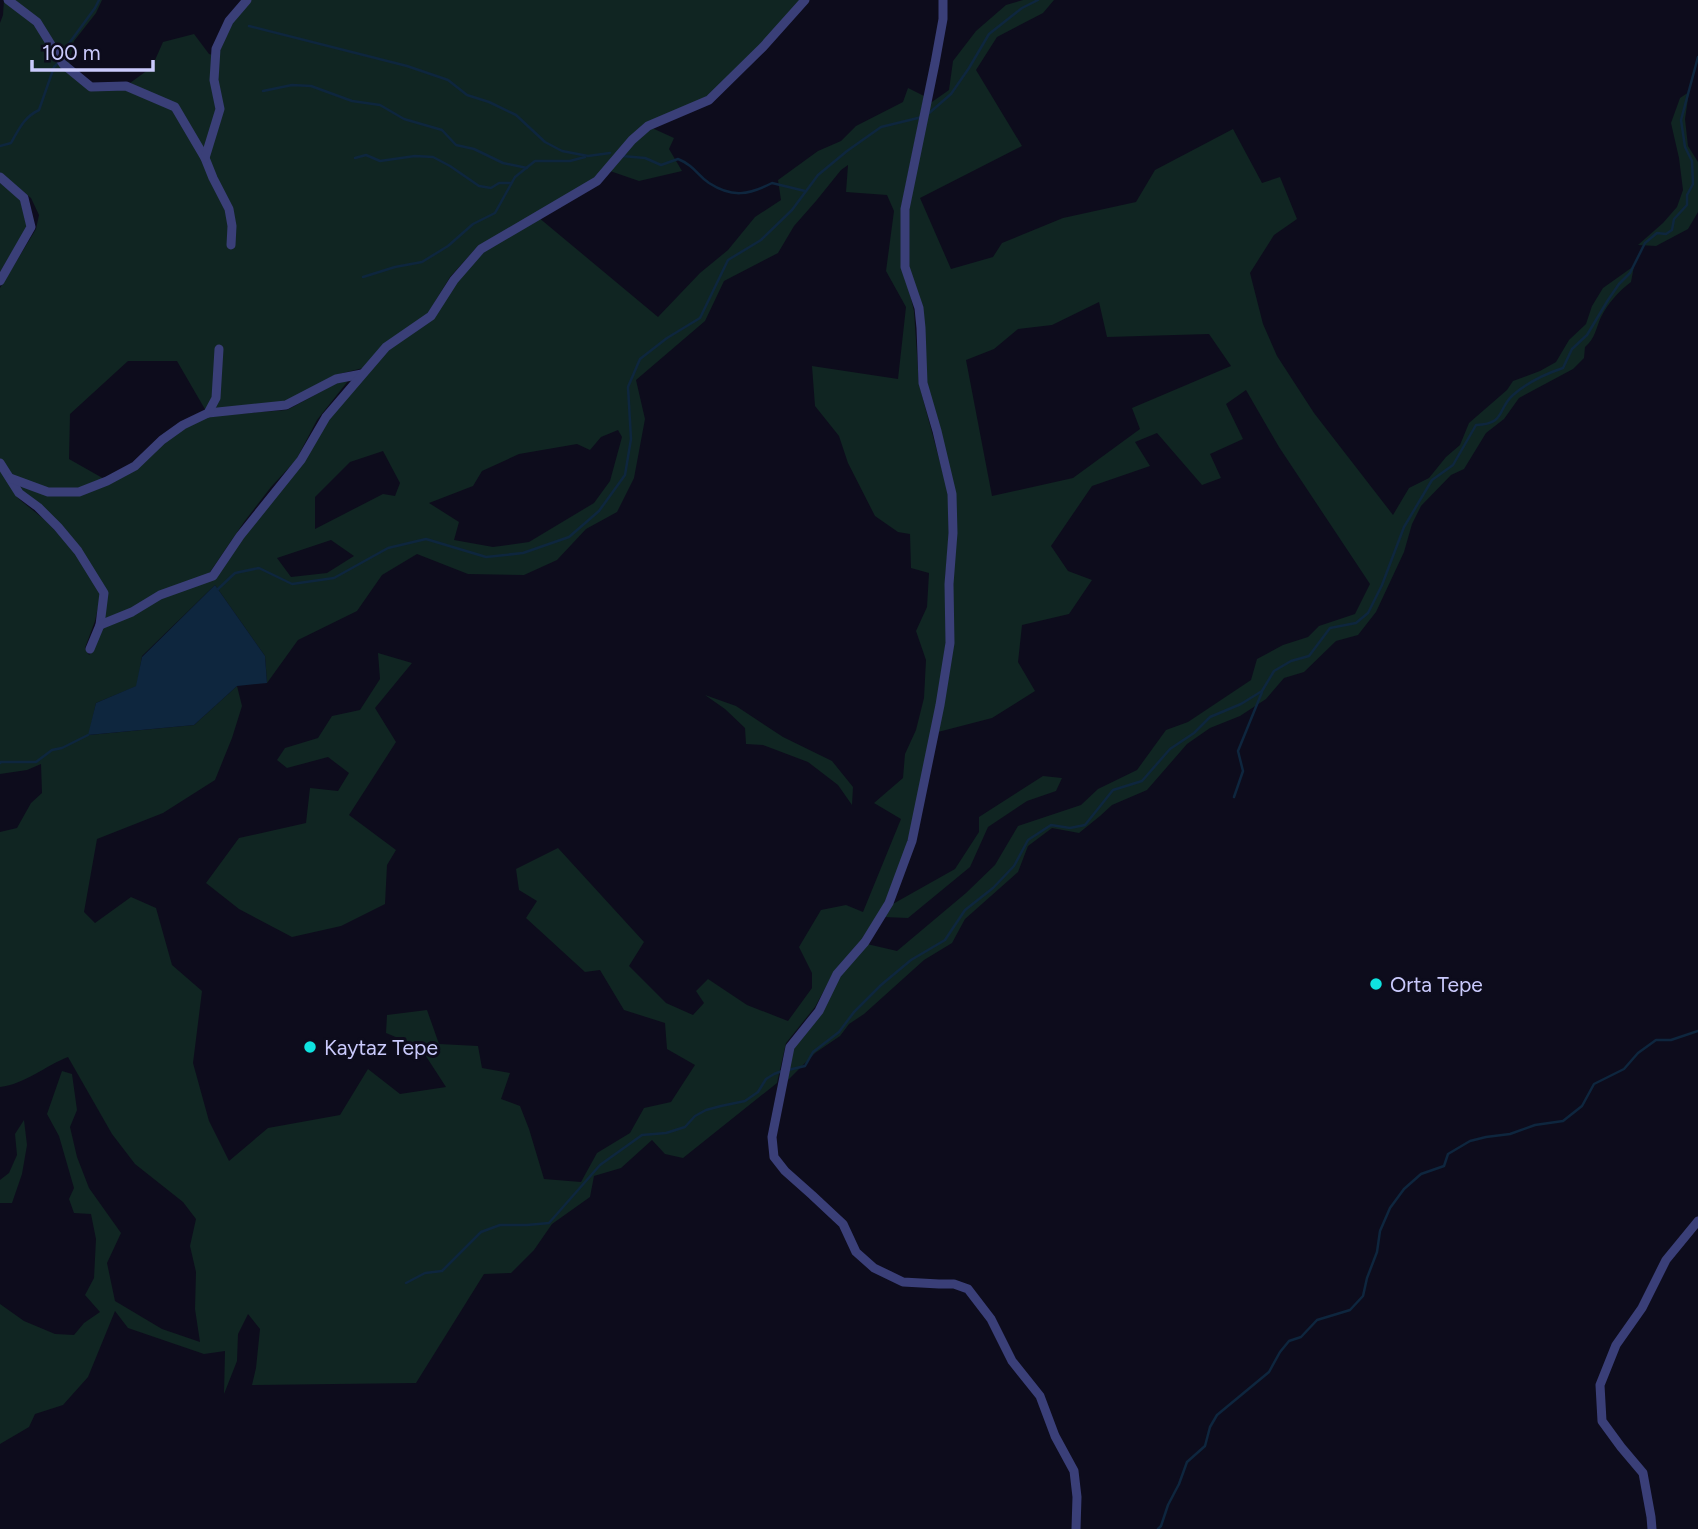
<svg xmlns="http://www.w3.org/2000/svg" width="1698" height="1529" font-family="Figtree,sans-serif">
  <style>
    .green { fill: #102522; fill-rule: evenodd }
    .water { fill: #0e263e }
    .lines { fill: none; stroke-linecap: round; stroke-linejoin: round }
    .stream { stroke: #0e263e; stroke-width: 2.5 }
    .minor { stroke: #3a3f78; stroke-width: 9 }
    .poi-dot { fill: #0fe3e0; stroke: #0d0c1c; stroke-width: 2.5 }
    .labels { text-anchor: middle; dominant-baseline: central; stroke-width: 6; stroke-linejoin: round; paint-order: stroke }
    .poi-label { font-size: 21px; fill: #cacafc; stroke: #0d0c1c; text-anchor: start }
  </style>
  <rect width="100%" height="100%" fill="#0d0c1c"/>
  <g class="green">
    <path d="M4,0l31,24 54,65h36l48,20 30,50 32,66 -27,-67 16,-50 -7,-27 3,-30 12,-28 17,-23h551l-42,48 -51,49 -62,26 -50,56 -117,67 -28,31 -22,36 -65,55 -28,7 -50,27 -73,8 2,-13 -8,14 -29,-50h-49l-58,53 -1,45 37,21 -28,10 -29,-1 -38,-13 -11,-18v-170l36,-59 3,-14 -8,-17 -31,-25v-150l3,-8z"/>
    <path d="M13,0h89l-6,13 -22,28 -5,24z"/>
    <path d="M1023,0h31l-11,13 -46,24 -21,33 46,76 -102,52 31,71 42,-12 9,-14 61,-25 73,-16 19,-32 78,-41 29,54 18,-6 17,42 -23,16 -24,38 13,51 14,32 37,57 79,102 16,-27 20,-10 17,-21 14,-12 9,-22 38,-33 6,-9 27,-10 16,-9 13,-22 17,-16 6,-18 11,-18 31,-22 -3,16c-13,10 -22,20 -30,35 -5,11 -6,22 -16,30l-1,11 -11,11 -54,29 -15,21 -18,14 -22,36 -13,6 -30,31 -9,18 -8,28 -28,60 -18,23 -22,6 -32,31 -20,6 -18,21 -26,17 -30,12 -23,16 -40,46 -35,15 -12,11 -21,17 -27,-5 -24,18 -10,26 -53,47 -13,24 -28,17 -60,54 -15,10 -9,12 -25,17 -30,30 7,-35 48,-73 27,-31 30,7 69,-58 29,-28 23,-39 63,-21 17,-16 39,-19 29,-40 22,-8 63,-42 6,-21 26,-14 25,-8 11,-11 36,-12 15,-30 -91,-137 -33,-57 -20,14 17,35 -33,15 11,24 -19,7 -45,-52 -22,9 15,24 -58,20 -41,60 17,25 24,9 -23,34 -47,11 -4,37 17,29 -43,27 -54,14 18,-201 -30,-147 -2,-56 -17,-62v-57l22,-105 20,-14 4,-29 23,-30 30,-26zM1099,302l8,35 102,-3 22,32 -99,42 8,21 -67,49 -81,18 -26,-136 28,-11 24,-20 34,-4z"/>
    <path d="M194,34l15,20 4,1 4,55 -12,42 -28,-47 -47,-22 22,-16 11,-25z"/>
    <path d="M908,88l16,8 -23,112v59l9,27 4,17 5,73 29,108 1,42 -4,46 1,62 -9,62 -27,128 -8,28 -18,44 -22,35 -27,31 -20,37 -29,36 -9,40 -94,75 -18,-4 -13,-14 -31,28 -27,8 -4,21 -38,27 -18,26 -23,23 -27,1 -68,109 -164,2 4,-17 4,-39 -12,-15 -10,20 -1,27 -13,33 1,-43 -21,3 -76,-26 -13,-17 -27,66 -25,28 -28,9 -6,13 -29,17v-140l24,17 31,13 19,1 10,-12 16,-11 -15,-17 9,-17 2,-39 -5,-25 -17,-1 -5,-14 5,-11 -15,-52 -12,-22 15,-43 10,3 5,36 -7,17 7,30 12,31 32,45 -14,30 8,38 47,28 38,13 -5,-33 1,-37 -6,-26 6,-27 -13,-17 -48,-38 -23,-30 -44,-77c-23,9 -43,27 -68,30v-255l17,-4 14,-25 11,-10 -1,-29 -14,6 -27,4v-304l19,29 26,21 30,31 26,43 -6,27 -10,27 4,7 4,-4 9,-24 59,-29 53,-21 114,-159 61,-69 45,-32 23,-37 26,-29 55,-34 120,100 42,-44 28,-23 27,-33 26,-17 -3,-20 40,-29 23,-10 15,-15 47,-24zM848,165l-2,27 41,3 7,16 -8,60 20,36 -8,72 -86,-13 3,40 24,30 9,27 27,53 23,16 12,2 1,34 18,5 -2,34 -11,24 10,29 -2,38 -8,32 -11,24 -2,24 -29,25 27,16 -38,93 -17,-7 -25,5 -22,37 13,26v15l-24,33 -41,-16 -39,-26 -12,12 8,12 -11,12 -27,-12 -37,-37 15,-24 -86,-94 -42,21 3,21 18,11 -11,17 59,54 15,-2 24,40 41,13 2,26 28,16 -24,37 -27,6 -14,25 -33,20 -16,29 -37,-3 -15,-50 -9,-23 -19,-7 9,-26 -28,-5 -4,-22 -39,-2 -12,-34 -40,5 -1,18 34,14 26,40 -46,7 -32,-25 -28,46 -72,13 -39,33 -20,-40 -16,-58 9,-72 -30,-26 -16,-57 -25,-11 -36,26 -11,-11 13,-73 66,-26 52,-33 17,-42 10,-32 -5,-20 -43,39 -105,10 7,-32 41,-17 5,-30 73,-71 50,71 2,27 31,-43 59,-29 25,-36 35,-21 51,20 56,1 33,-15 29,-31 31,-17 17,-34 11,-59 -9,-39 69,-59 19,-40 54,-28 16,-27 22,-25 25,-31zM618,430l4,7 -12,44 -16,22 -65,39 -36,5 -39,-7 5,-18 -30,-19 44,-17 9,-15 37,-17 58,-10 13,6 11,-13zM383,451l17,32 -5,13 -12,-2 -68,35v-32l35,-35zM331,540l23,16 -27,17 -36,4 -14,-19z"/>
    <path d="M1689,92l-4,27 3,27 10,16v50l-10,17 -32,17 -18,-1 25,-22 14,-16 6,-17 -4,-32 -8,-35 9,-25z"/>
    <path d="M652,128l22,10 -5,11 13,22 -43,10 -29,-10 24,-28z"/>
    <path d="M0,183l20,16 7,28 -27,45z"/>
    <path d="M348,381l-31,39 -21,40 -25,27 -27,35 -36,53 -106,46 4,-28 -13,-23 -73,-79 -6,-9 66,13 56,-25 29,-29 20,-13 24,-12 78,-6 50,-27z"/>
    <path d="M378,653l34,10 -37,45 21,34 -47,73 47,35 -9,15 -2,39 -44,22 -49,11 -53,-28 -33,-26 33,-45 67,-15 4,-35 28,3 11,-18 -21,-16 -41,11 -10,-8 8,-12 33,-10 14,-22 28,-6 20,-31z"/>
    <path d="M705,695l31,11 47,31 49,24 21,26 -1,18 -14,-20 -30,-23 -45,-17 -17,-1 -1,-16 -20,-19z"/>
    <path d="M1043,776l19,2 -6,13 -29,10 -39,26 -18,40 -62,51 -24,-1 7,-12 64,-36 24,-37v-15z"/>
    <path d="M24,1120l3,25 -5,29 -10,29h-12v-23l9,-7 8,-18 -2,-21z"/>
  </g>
  <path class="water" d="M215,585l50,71 2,27 -30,3 -43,39 -106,10 8,-32 40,-17 6,-29z"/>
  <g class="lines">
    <g class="stream">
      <path d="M249,26l158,40 41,14 19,15 22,7 27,13 29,27 17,9 26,5 22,-3"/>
      <path d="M62,53l33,-45 4,-8"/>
      <path d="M263,91l29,-6 19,1 41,15 28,4 24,14 38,11 14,15 18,4 29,14 24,5"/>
      <path d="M928,114l23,-20 18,-26 20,-34 33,-26 16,-8"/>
      <path d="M0,146l11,-3c8,-14 13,-26 28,-33l15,-43 3,-3"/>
      <path d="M622,156l23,2 16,7 17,-6c17,7 18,15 31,24 23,15 40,12 63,0l33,8"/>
      <path d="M355,158l11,-3 14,6 35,-5 18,1 17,9 29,20 12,2 8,-5h12"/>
      <path d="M363,277l32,-10 27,-5 26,-16 25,-22 22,-11 20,-36 20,-16h35l15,-4"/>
      <path d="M218,589l17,-16 24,-5 33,16 42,-6 54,-30 38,-9 60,18 37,-4 46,-16 30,-26 26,-36 6,-36 -3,-52 12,-28 27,-21 33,-20 28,-58 33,-20 31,-30 26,-35 29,-24 34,-24 41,-10"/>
      <path d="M0,763l1,-1h35l16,-12 10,-2 26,-13"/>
      <path d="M1234,797l9,-26 -5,-20 24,-59"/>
      <path d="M788,1070l17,-4 8,-14 26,-20 15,-20 27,-27 30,-25 34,-20 20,-30 28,-22 21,-22 14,-26 23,-15 19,3 15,-3 28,-35 29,-9 28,-32 24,-16 16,-16 31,-13 21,-13 12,-20 17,-10 18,-5 21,-28 26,-5 12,-10 14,-28 22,-58 28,-47 21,-15 23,-40c30,-1 21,-16 37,-30 15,-13 32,-21 50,-27l9,-19 15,-14 21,-35 11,-16 11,-11 15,-30 12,-10 9,1 6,-4 2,-11 13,-14v-10l6,-11 -1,-23 -7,-14 -4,-27 17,-63"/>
      <path d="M406,1283l19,-10 17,-2 39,-39 19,-7h27l22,-2 51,-58 42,-30 24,-2 19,-6 10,-11 11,-6 15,-4 24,-5 13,-9 8,-13 8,-5 8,-3"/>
      <path d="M1158,1529l3,-3 7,-21 11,-21 8,-22 18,-16 5,-19 7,-12 52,-43 11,-20 9,-11 12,-4 16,-17 33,-10 13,-14 4,-18 10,-26 3,-21 10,-23 14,-19 17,-15 23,-8 4,-12 22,-13 16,-4 24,-3 25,-9 28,-4 19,-15 12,-22 30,-15 14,-16 18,-13h15l27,-9"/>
    </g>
    <g class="minor">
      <path d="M8,0l29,22 26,42 28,23 35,-1 49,21 30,51 8,20 16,31 3,17 -1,19"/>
      <path d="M943,0v19l-8,44 -30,146v58l14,41 2,20 2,55 14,48 15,63 1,39 -4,51 1,59 -10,62 -28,136 -23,62 -24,39 -28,32 -18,37 -29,36 -18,90 2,20 11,14 27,24 31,29 13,28 18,16 29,14 36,2h15l14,5 23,30 21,42 28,35 15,40 19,35 3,26 -1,32"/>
      <path d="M205,158l15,-49 -6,-29 2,-31 13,-28 18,-21"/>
      <path d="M0,177l24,21 7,29 -31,54"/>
      <path d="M208,413l78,-8 50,-26 26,-5"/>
      <path d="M0,463l19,30 19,14 20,20 20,24 26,42 -4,32 -10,24"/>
      <path d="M10,478l38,14h31l28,-11 28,-15 27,-26 21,-15 25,-12 8,-15 3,-49"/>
      <path d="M100,625l32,-13 28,-17 53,-19 27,-40 61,-76 25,-43 60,-70 45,-31 23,-36 27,-31 116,-68 35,-41 16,-14 61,-26 54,-53 42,-47"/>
      <path d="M1652,1529l-1,-12 -8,-44 -22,-26 -19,-26 -2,-36 16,-40 26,-37 24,-48 32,-39"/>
    </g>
  </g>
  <g class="poi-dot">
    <circle cx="1376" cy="984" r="7"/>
    <circle cx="310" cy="1047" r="7"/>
  </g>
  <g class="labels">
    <g class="poi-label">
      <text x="1390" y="984">Orta Tepe</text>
      <text x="324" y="1047">Kaytaz Tepe</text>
    </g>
  </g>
  <path d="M32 60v10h121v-10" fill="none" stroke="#cacafc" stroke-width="3.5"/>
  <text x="42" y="60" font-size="21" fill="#cacafc" stroke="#0d0c1c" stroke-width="5" paint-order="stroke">100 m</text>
</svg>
